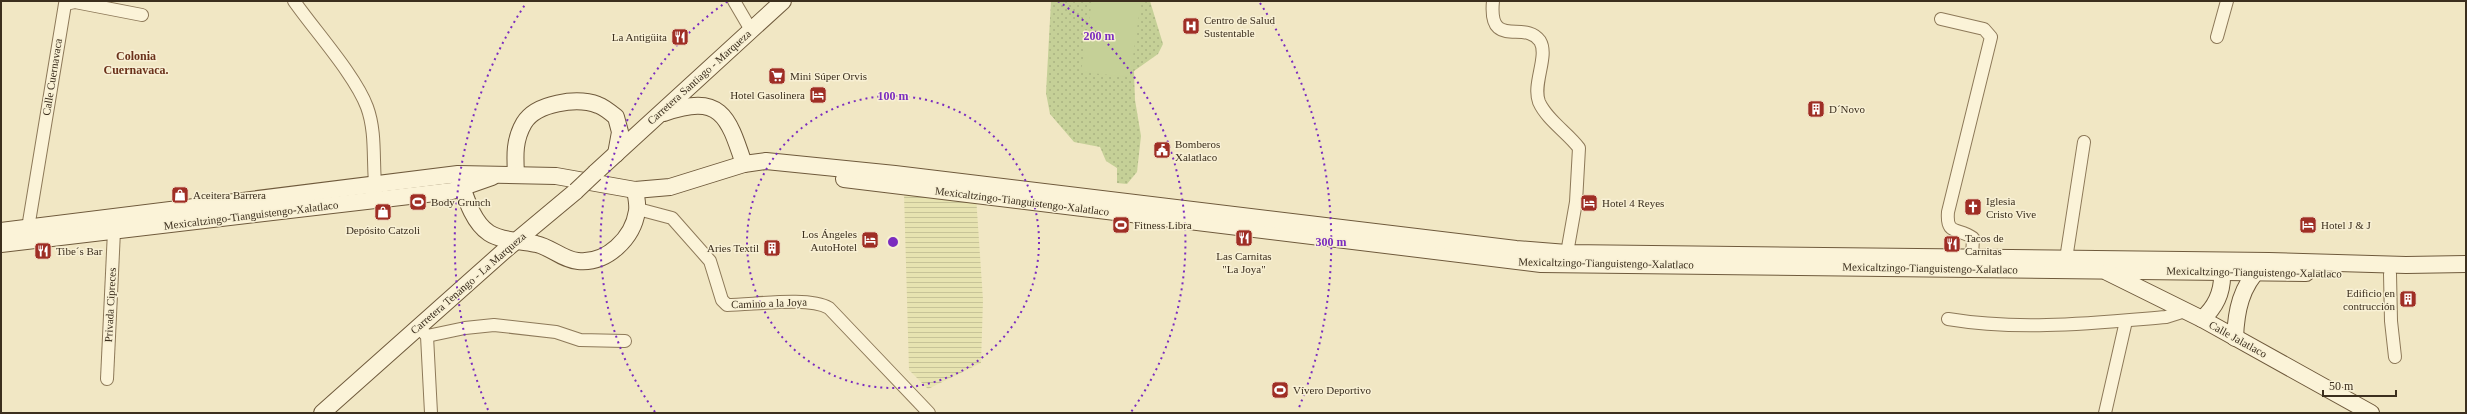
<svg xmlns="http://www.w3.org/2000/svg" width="2467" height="414" font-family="'Times New Roman',serif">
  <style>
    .farmland { fill: url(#farmland-rules) }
    .grass { fill: url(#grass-dots) }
    .garden { fill: #c5d097 }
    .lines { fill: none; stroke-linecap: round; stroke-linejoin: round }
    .minor-casing { stroke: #8d7959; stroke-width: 14 }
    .secondary-casing { stroke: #6f5a3c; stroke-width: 18 }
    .minor { stroke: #fbf3d8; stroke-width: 12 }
    .secondary { stroke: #fbf3d8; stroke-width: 16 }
    .secondary-bridge-casing { stroke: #6f5a3c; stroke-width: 18; stroke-linecap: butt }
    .secondary-bridge { stroke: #fbf3d8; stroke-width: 16 }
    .ring { fill: none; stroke: #7b2cbf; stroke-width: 2; stroke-dasharray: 2 4 }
    .labels { text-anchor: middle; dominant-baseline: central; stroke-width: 3; stroke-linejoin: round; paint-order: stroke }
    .poi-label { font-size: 11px; fill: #3c2f1e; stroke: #f8f0d4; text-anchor: start }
    .street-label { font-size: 11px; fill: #3c2f1e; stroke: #f8f0d4 }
    .neighbourhood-label { font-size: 12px; font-weight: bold; fill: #6b321b; stroke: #f8f0d4 }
    .centre { fill: #7b2cbf; stroke: #f8f0d4; stroke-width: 2 }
    .ring-label { font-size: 12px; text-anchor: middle; font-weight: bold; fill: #7b2cbf; stroke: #f8f0d4; stroke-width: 3; stroke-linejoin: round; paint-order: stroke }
  </style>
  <defs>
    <pattern id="farmland-rules" width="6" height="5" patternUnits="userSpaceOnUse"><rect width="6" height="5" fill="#e7e3b1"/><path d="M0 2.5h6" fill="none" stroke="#c7c398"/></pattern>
    <pattern id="grass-dots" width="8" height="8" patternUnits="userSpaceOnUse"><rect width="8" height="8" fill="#c5d097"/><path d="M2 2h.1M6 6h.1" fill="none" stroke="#aab382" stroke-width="1.8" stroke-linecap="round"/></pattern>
  </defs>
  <rect width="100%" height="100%" fill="#f1e7c4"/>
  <path class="farmland" d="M904,193l72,3 7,104 -2,63 -53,26 -19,-19z"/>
  <path class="grass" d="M1051,1h99l13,43 -5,10 -24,17 1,29 6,36 -4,36 -10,12 -10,-1v-15l-11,-7 -6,-14 -26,-5 -24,-28 -4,-21z"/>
  <path class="garden" d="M1092,1h49l-11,76 -49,-5z"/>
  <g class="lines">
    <defs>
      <g id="minor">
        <path d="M294,1c21,30 61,74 73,106 10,27 5,58 9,86"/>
        <path d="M734,1l17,29"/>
        <path d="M1493,1c-5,50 32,18 47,40 9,15 -8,43 -1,61 8,18 29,31 40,46l-3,54 -9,51"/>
        <path d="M1941,19l43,10 7,8 -43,175c-2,24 10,15 25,26l-1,19"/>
        <path d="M2217,37l10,-36"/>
        <path d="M638,209l34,9 38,43 12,39 5,5c26,0 81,-9 102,3l100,105"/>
        <path d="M28,228l37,-224 10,-2 67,13"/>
        <path d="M2066,259l18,-117"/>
        <path d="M2390,274l1,47 4,36"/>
        <path d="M1948,319c72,12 145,4 218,-2l19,-6"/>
        <path d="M422,331l5,5 4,77"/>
        <path d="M427,336l38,-8 29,-3 62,7 24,8 45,1"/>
        <path d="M107,379l7,-148"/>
        <path d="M2105,413l21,-92"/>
      </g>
      <g id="secondary">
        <path d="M664,113c57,-20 64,3 80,51"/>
        <path d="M595,173l188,-172"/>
        <path d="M516,174c-1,-18 -2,-34 8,-51 12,-20 53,-26 74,-18 6,2 12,7 18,12l4,15 -4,22"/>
        <path d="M459,178c6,17 13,44 30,55 14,9 32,7 47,11 15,3 27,16 42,17 29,3 55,-23 59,-50 1,-7 -1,-15 -2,-21"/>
        <path d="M844,179l697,85 765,9"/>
        <path d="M1,231l457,-57 98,2 79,14 35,-3 74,-23 22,-3 129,13 621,75 51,4 702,8 137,4 60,-1"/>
        <path d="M1,244l451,-53 40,-14"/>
        <path d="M2107,272l95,47 169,94"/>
        <path d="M2202,319c15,-13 21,-28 20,-47l-6,-8"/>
        <path d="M2235,338c1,-27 6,-52 26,-71"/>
        <path d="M322,413l182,-162 72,-60"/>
      </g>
    </defs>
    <use href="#minor" class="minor-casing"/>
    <use href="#secondary" class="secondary-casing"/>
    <use href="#minor" class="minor"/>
    <use href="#secondary" class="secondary"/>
    <defs>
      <path id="secondary-bridge" d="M576,191l19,-18"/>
    </defs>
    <use href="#secondary-bridge" class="secondary-bridge-casing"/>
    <use href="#secondary-bridge" class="secondary-bridge"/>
  </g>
  <g class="ring">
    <circle cx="893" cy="242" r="146"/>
    <path d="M655 412A292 292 0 0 1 728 1M1058 1A292 292 0 0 1 1131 412"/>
    <path d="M488 410A438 438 0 0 1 526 3M1260 3A438 438 0 0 1 1298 410"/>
  </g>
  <defs>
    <symbol id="hospital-square" viewBox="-11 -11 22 22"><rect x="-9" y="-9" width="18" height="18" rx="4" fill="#9f2e25" stroke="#f8f0d4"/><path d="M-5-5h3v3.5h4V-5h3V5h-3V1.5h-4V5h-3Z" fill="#fff"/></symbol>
    <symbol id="restaurant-square" viewBox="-11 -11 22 22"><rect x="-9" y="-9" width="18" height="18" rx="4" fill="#9f2e25" stroke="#f8f0d4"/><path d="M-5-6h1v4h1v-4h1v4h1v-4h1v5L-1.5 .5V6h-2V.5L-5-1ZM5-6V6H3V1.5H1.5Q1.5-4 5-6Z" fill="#fff"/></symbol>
    <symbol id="supermarket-square" viewBox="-11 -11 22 22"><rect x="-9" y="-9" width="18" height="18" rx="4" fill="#9f2e25" stroke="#f8f0d4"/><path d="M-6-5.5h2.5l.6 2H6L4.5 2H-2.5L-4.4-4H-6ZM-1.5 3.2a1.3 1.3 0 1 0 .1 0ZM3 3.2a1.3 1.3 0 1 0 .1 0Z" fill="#fff"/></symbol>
    <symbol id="hotel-square" viewBox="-11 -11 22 22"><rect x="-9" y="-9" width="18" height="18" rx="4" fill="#9f2e25" stroke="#f8f0d4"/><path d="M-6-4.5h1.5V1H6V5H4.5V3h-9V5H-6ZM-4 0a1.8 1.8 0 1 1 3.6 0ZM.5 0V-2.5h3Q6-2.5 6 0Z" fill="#fff"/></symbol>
    <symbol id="building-square" viewBox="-11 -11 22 22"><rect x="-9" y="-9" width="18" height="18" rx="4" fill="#9f2e25" stroke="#f8f0d4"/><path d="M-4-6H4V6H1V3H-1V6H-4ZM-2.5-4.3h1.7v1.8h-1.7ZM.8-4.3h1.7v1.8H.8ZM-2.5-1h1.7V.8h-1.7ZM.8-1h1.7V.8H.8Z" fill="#fff"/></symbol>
    <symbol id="civic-square" viewBox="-11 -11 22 22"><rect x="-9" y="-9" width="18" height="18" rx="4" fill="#9f2e25" stroke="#f8f0d4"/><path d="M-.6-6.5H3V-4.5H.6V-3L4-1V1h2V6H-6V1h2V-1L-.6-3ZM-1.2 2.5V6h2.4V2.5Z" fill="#fff"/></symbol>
    <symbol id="shop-square" viewBox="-11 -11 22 22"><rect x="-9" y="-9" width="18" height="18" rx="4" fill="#9f2e25" stroke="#f8f0d4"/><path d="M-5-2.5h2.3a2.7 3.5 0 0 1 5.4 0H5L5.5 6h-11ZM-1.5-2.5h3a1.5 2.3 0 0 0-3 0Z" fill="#fff"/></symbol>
    <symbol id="stadium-square" viewBox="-11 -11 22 22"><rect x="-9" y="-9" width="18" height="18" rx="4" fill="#9f2e25" stroke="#f8f0d4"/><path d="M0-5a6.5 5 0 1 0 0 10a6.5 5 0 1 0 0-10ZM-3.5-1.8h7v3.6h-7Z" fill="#fff"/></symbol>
    <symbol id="church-square" viewBox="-11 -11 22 22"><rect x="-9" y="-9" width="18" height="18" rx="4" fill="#9f2e25" stroke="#f8f0d4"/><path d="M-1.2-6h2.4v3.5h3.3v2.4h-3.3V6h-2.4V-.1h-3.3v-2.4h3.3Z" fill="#fff"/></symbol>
  </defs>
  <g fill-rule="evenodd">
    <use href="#hospital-square" x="1181" y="16" width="20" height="20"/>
    <use href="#restaurant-square" x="670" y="27" width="20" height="20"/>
    <use href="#supermarket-square" x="767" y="66" width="20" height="20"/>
    <use href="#hotel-square" x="808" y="85" width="20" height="20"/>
    <use href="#building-square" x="1806" y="99" width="20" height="20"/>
    <use href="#civic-square" x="1152" y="140" width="20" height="20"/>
    <use href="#shop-square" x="170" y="185" width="20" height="20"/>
    <use href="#stadium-square" x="408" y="192" width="20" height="20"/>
    <use href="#hotel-square" x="1579" y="193" width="20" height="20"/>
    <use href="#church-square" x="1963" y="197" width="20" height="20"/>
    <use href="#shop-square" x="373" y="202" width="20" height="20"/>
    <use href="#stadium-square" x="1111" y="215" width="20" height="20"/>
    <use href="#hotel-square" x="2298" y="215" width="20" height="20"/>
    <use href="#restaurant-square" x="1234" y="228" width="20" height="20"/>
    <use href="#hotel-square" x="860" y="230" width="20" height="20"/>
    <use href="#restaurant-square" x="1942" y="234" width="20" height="20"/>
    <use href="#building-square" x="762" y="238" width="20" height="20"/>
    <use href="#restaurant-square" x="33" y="241" width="20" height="20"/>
    <use href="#building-square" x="2398" y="289" width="20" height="20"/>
    <use href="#stadium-square" x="1270" y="380" width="20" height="20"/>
  </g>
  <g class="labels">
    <g class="poi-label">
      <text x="1204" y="20">Centro de Salud<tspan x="1204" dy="13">Sustentable</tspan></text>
      <text x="667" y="37" text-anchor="end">La Antigüita</text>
      <text x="790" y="76">Mini Súper Orvis</text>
      <text x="805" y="95" text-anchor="end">Hotel Gasolinera</text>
      <text x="1829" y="109">D´Novo</text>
      <text x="1175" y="144">Bomberos<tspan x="1175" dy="13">Xalatlaco</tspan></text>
      <text x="193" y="195">Aceitera Barrera</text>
      <text x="1986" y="201">Iglesia<tspan x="1986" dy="13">Cristo Vive</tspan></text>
      <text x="431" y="202">Body Grunch</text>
      <text x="1602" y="203">Hotel 4 Reyes</text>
      <text x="1134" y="225">Fitness Libra</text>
      <text x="2321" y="225">Hotel J &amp; J</text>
      <text x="383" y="230" text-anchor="middle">Depósito Catzoli</text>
      <text x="857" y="234" text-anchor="end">Los Ángeles<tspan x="857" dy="13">AutoHotel</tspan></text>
      <text x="1965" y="238">Tacos de<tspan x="1965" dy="13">Carnitas</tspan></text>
      <text x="759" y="248" text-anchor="end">Aries Textil</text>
      <text x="56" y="251">Tibe´s Bar</text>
      <text x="1244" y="256" text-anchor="middle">Las Carnitas<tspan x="1244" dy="13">"La Joya"</tspan></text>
      <text x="2395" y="293" text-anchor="end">Edificio en<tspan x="2395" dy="13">contrucción</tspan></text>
      <text x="1293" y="390">Vívero Deportivo</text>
    </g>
    <g class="street-label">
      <text transform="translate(52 77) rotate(-81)">Calle Cuernavaca</text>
      <text transform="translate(699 77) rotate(-42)">Carretera Santiago - Marqueza</text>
      <text transform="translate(1022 201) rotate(7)">Mexicaltzingo-Tianguistengo-Xalatlaco</text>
      <text transform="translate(251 215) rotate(-7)">Mexicaltzingo-Tianguistengo-Xalatlaco</text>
      <text transform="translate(1606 263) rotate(1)">Mexicaltzingo-Tianguistengo-Xalatlaco</text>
      <text transform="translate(1930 268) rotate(1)">Mexicaltzingo-Tianguistengo-Xalatlaco</text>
      <text transform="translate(2254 272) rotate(1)">Mexicaltzingo-Tianguistengo-Xalatlaco</text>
      <text transform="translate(468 283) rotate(-41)">Carretera Tenango - La Marqueza</text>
      <text transform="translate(769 303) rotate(-2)">Camino a la Joya</text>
      <text transform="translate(110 305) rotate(-87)">Privada Cipreces</text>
      <text transform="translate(2238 339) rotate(29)">Calle Jalatlaco</text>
    </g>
    <g class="neighbourhood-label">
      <text x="136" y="56">Colonia<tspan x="136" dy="14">Cuernavaca.</tspan></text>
    </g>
  </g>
  <circle cx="893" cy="242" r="6" class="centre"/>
  <g class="ring-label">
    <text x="1099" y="40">200 m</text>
    <text x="893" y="100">100 m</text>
    <text x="1331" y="246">300 m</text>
  </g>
  <rect width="2467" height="414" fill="none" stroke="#3c2f1e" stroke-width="4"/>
  <path d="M2323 390v6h73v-6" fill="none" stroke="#3c2f1e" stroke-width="2"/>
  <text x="2329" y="390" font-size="12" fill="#3c2f1e" stroke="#f8f0d4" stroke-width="3" paint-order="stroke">50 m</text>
</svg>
